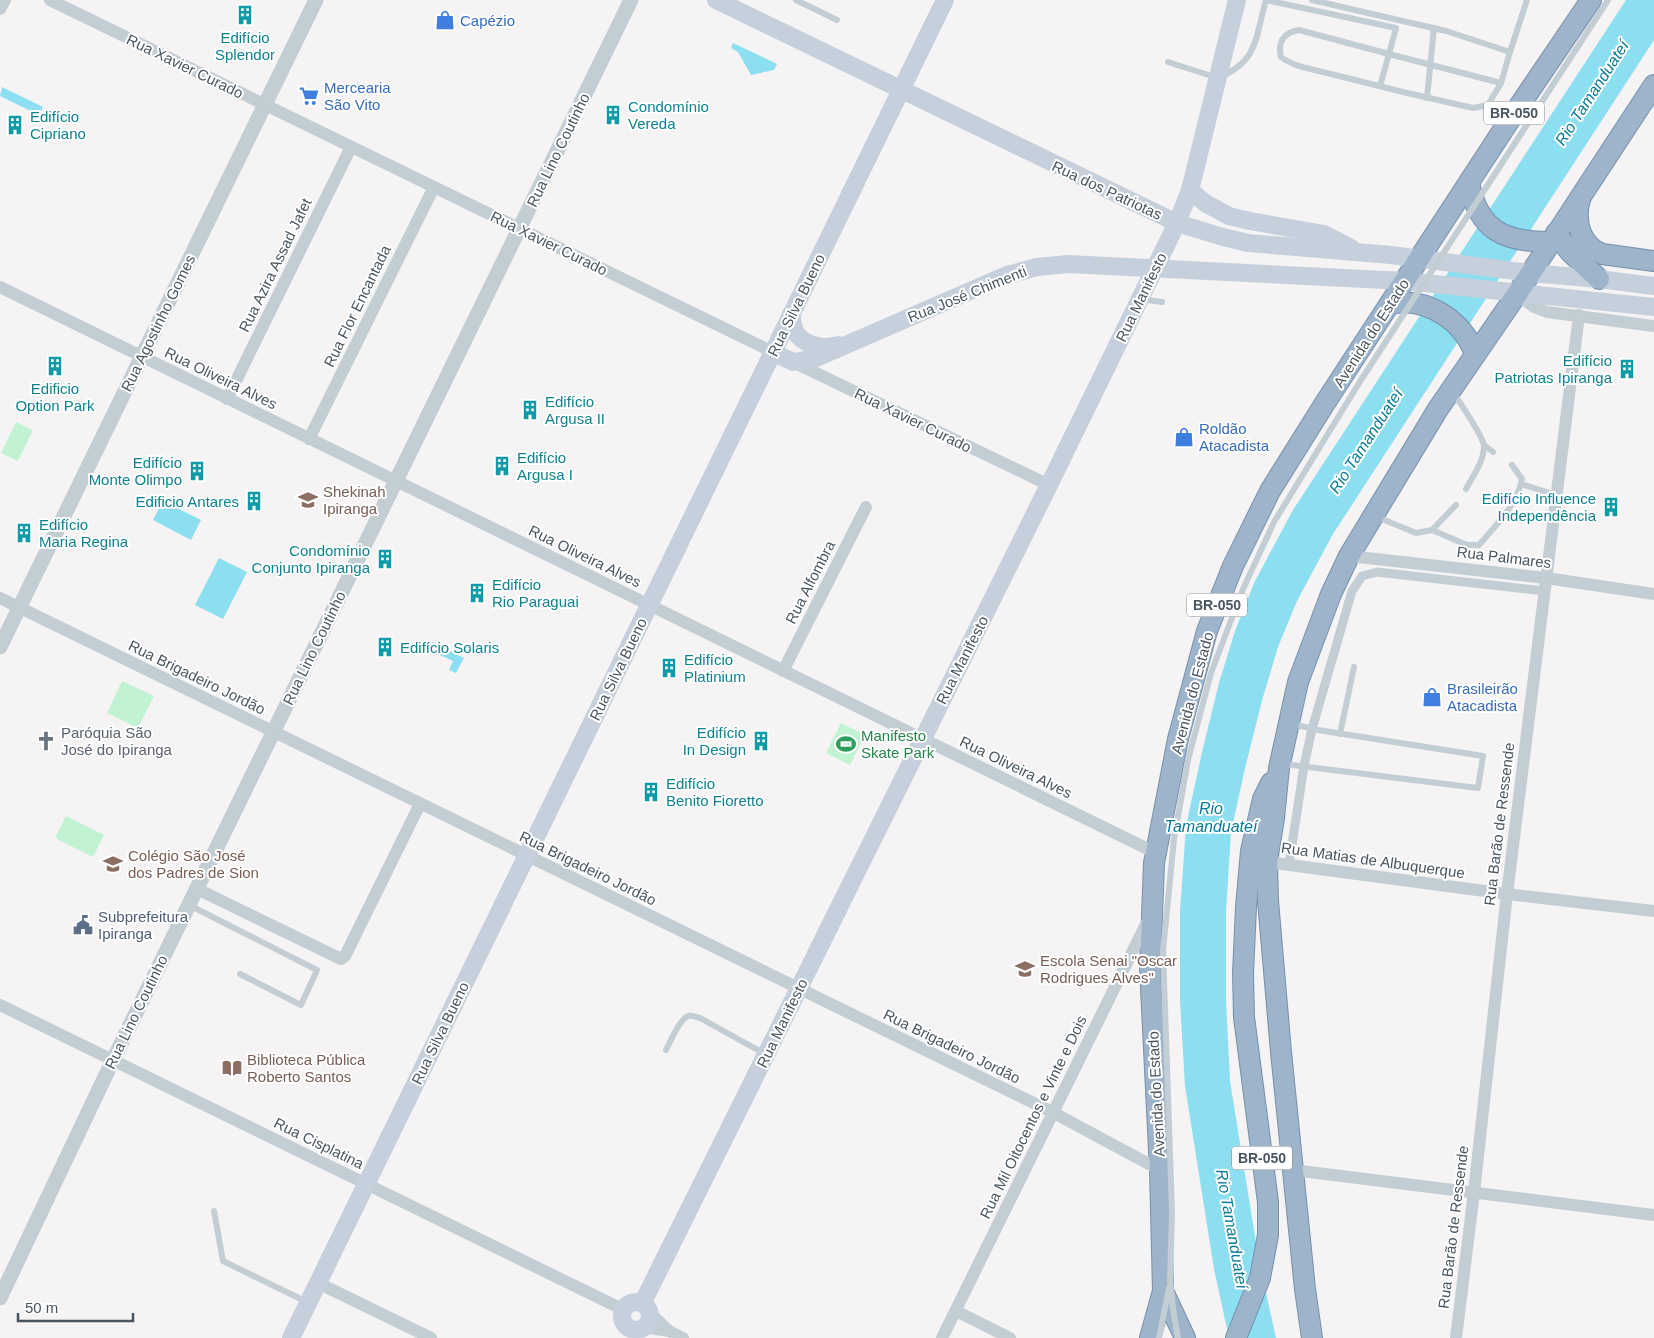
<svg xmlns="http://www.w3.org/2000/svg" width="1654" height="1338" font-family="Arial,sans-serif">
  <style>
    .green { fill: #c1f3d3 }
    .water { fill: #8cdef1 }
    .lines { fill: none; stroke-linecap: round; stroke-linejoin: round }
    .trunk-casing { stroke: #7491af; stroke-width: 22 }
    .service { stroke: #c3cdd4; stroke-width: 6 }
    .pedestrian { stroke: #c3cdd4; stroke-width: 9 }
    .minor { stroke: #c3cdd4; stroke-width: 12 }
    .tertiary { stroke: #c3cdd4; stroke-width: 15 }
    .secondary { stroke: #c5d0dc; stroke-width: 18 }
    .trunk { stroke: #9eb4ca; stroke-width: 20 }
    .service-bridge { stroke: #c3cdd4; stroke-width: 6 }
    .labels { text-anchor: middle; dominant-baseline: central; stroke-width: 4; stroke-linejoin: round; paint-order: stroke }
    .shield { fill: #fff; stroke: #808990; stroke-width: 1 }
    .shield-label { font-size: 14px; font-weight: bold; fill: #495661 }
    .shop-label { font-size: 15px; fill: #366cbe; stroke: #fff; text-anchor: start }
    .culture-label { font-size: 15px; fill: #0d838f; stroke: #fff; text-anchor: start }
    .street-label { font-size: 15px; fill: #495661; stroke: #fff }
    .education-label { font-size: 15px; fill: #785e54; stroke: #fff; text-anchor: start }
    .worship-label { font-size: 15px; fill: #5b616d; stroke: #fff; text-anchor: start }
    .leisure-label { font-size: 15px; fill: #27864d; stroke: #fff; text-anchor: start }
    .service-label { font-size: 15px; fill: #4e5e75; stroke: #fff; text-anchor: start }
    .water-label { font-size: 16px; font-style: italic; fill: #077b97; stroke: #fff }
  </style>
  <rect width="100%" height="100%" fill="#f5f3f3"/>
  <g class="green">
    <path d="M16,422l17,8 -15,31 -17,-8z"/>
    <path d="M122,681l32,15 -16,32 -31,-15z"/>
    <path d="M841,723l24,12 -15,30 -24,-12z"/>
    <path d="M66,816l38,19 -11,22 -38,-19z"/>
  </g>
  <g class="water">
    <path d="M1626,0h28v40l-321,494 -36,67 -19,46 -15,50 -17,67 -15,68 -5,80v87l4,82 29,180 17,77h-47l-15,-69 -29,-183 -5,-86v-89l6,-85 16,-74 17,-69 16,-52 20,-50 38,-71z"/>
    <path d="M733,43l44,21 -3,6 -23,5 -13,-23 -7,-4z"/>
    <path d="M2,87l41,20 -4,8 -39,-19z"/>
    <path d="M163,501l38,19 -10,20 -38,-20z"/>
    <path d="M219,558l28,14 -24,47 -28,-14z"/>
    <path d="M428,640l36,18 -8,15 -7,-3 4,-9 -28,-13z"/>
  </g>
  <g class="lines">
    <defs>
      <g id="trunk">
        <path d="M1469,183c10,48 35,59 81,59"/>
        <path d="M1580,199c-6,22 0,46 22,55l52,7"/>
        <path d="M1556,233l14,19 29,27"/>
        <path d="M1390,304c37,-8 73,17 85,50"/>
        <path d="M1150,1338l13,-47"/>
        <path d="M1185,1338l-22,-47 -3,-121 -10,-202 4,-105 24,-124 29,-108 26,-65 37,-75 55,-88 180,-276 86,-127"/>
        <path d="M1236,1338l24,-60 8,-43v-33l-24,-185 -1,-44 3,-66 5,-56 12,-52 8,-16"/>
        <path d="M1312,1338l-7,-49 -24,-237 -13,-151 -1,-39 7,-44 5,-50 19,-86 33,-88 18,-38 89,-147 79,-115 137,-209"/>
      </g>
    </defs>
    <use href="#trunk" class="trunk-casing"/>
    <g class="service">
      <path d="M796,0l41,20"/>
      <path d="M1266,0l130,28 -7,26 -90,-24c-14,2 -22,11 -18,27 14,11 37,13 54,18 46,12 92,23 138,33l15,-3 13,-22 9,-31 -64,-21 -134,-31"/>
      <path d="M1510,52l17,-52"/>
      <path d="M1168,62l50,16c41,-17 37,-40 48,-78"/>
      <path d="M1380,86l9,-32 112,29"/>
      <path d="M1427,98l7,-70"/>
      <path d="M1141,299l21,3"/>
      <path d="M1453,392c7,11 30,44 31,54 0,15 -11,30 -18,43"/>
      <path d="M1484,445l9,7"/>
      <path d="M1521,484l35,11"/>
      <path d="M1377,517l39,16 16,-3 24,-25"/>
      <path d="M1432,530l35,15h12c17,-20 38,-40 43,-66l-10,-14"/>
      <path d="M1340,734l14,-67"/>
      <path d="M1284,764l194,24 5,-32 -165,-26 -26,-6"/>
      <path d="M189,905l128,65 -16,35 -61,-31"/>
      <path d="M666,1050c4,-8 14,-31 22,-34 4,-1 8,1 12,2l65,36"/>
      <path d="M214,1211l9,50 84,41"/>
    </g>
    <path class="pedestrian" d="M1289,864l15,-98 8,-37 40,-138 10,-15 15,-4 167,19"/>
    <g class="minor">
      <path d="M50,0l723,352"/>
      <path d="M0,9l5,-9"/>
      <path d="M0,287l1156,566"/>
      <path d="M1517,294l17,13 13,5 107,14"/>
      <path d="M793,362l256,123"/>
      <path d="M227,399l124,-252"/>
      <path d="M309,439l125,-252"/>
      <path d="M1349,556l197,22 108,16"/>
      <path d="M0,598l1054,515 106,57"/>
      <path d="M783,671l83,-164"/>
      <path d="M1267,862l240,32 147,17"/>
      <path d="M197,889l144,70 4,-3 75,-152"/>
      <path d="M0,1005l624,305"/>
      <path d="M1293,1170l361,45"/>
      <path d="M318,1283l113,55"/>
      <path d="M956,1311l54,27"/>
      <path d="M649,1312l20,19 14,7"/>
      <path d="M644,1327l25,4"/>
      <path d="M942,1338l206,-418"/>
      <path d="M1456,1338l18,-146 33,-298 72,-579"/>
    </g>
    <g class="tertiary">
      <path d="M0,647l316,-647"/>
      <path d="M0,1298l113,-238 518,-1060"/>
    </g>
    <g class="secondary">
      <path d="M716,0l461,223 46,14 25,6 143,12 139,18 69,6 55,7"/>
      <path d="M1190,190l15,13 24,13 21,5 74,13 27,14"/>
      <path d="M791,314c1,5 2,12 4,17 7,14 29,19 43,14"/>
      <path d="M773,352l20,10 23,-4 191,-83 30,-8 31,-3 337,17 249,26"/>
      <circle cx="636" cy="1316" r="14"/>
      <path d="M642,1304l407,-819 128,-262 13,-33 47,-190"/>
      <path d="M291,1338l654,-1338"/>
    </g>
    <use href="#trunk" class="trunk"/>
    <g class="service-bridge">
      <path d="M1159,1338l10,-50"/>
      <path d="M1178,1338l-5,-29 -3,-29 2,-68 -9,-261 11,-112 14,-79 23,-87 32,-84 31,-67 85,-139 249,-383"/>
    </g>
  </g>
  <defs>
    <symbol id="building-bare" viewBox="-9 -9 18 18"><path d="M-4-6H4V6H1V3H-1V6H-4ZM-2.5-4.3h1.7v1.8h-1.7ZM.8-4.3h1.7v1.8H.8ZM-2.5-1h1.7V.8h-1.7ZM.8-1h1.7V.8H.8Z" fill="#0f9aa8" stroke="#fff" stroke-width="2.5" paint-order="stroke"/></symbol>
    <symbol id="shop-bare" viewBox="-9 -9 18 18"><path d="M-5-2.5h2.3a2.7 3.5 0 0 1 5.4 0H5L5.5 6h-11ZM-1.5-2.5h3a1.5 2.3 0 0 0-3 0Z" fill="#3f7fe0" stroke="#fff" stroke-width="2.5" paint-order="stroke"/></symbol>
    <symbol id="supermarket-bare" viewBox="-9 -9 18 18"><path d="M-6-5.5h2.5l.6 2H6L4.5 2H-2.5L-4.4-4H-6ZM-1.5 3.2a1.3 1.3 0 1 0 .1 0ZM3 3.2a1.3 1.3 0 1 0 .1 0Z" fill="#3f7fe0" stroke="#fff" stroke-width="2.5" paint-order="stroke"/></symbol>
    <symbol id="school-bare" viewBox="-9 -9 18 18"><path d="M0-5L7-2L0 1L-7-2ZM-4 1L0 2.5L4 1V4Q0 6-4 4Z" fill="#8d6e63" stroke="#fff" stroke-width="2.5" paint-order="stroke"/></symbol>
    <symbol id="church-bare" viewBox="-9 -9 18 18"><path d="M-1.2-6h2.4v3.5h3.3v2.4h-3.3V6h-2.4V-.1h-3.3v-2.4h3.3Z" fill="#6b7280" stroke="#fff" stroke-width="2.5" paint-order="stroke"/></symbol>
    <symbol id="stadium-bare" viewBox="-9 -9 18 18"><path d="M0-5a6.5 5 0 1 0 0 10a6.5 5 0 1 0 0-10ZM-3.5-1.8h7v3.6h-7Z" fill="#2e9e5b" stroke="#fff" stroke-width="2.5" paint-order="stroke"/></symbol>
    <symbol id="civic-bare" viewBox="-9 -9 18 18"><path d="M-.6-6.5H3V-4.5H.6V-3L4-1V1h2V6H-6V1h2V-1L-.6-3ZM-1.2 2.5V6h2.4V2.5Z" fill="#5c6f8a" stroke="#fff" stroke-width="2.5" paint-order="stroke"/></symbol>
    <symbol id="library-bare" viewBox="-9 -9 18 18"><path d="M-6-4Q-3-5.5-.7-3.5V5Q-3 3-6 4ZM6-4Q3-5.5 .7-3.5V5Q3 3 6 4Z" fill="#8d6e63" stroke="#fff" stroke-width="2.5" paint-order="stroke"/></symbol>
  </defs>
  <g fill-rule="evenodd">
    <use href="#building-bare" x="231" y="1" width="28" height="28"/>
    <use href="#shop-bare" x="431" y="6" width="28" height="28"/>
    <use href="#supermarket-bare" x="295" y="82" width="28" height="28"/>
    <use href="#building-bare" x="599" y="101" width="28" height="28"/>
    <use href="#building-bare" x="1" y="111" width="28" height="28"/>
    <use href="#building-bare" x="41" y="352" width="28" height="28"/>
    <use href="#building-bare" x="1613" y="355" width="28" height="28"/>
    <use href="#building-bare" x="516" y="396" width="28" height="28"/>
    <use href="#shop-bare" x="1170" y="423" width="28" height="28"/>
    <use href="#building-bare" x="488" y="452" width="28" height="28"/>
    <use href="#building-bare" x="183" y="457" width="28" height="28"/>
    <use href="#school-bare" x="294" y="486" width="28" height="28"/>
    <use href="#building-bare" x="240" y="487" width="28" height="28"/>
    <use href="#building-bare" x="1597" y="493" width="28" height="28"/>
    <use href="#building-bare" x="10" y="519" width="28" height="28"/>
    <use href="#building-bare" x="371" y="545" width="28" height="28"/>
    <use href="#building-bare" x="463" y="579" width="28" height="28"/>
    <use href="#building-bare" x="371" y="633" width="28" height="28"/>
    <use href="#building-bare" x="655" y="654" width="28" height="28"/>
    <use href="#shop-bare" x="1418" y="683" width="28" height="28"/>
    <use href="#church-bare" x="32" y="727" width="28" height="28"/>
    <use href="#building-bare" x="747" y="727" width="28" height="28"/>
    <use href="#stadium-bare" x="832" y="730" width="28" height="28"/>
    <use href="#building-bare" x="637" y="778" width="28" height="28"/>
    <use href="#school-bare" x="99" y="850" width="28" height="28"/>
    <use href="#civic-bare" x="69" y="911" width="28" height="28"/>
    <use href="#school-bare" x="1011" y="955" width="28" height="28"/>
    <use href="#library-bare" x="218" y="1054" width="28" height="28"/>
  </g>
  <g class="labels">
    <g class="shield">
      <rect x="1484" y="101.5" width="60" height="23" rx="4"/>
      <rect x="1187" y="593.5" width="60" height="23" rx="4"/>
      <rect x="1232" y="1146.5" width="60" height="23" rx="4"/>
    </g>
    <g class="shield-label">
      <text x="1514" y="113">BR-050</text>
      <text x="1217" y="605">BR-050</text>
      <text x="1262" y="1158">BR-050</text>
    </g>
    <g class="shop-label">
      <text x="460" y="20">Capézio</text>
      <text x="324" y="87">Mercearia<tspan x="324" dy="17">São Vito</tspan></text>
      <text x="1199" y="428">Roldão<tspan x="1199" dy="17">Atacadista</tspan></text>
      <text x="1447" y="688">Brasileirão<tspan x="1447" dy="17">Atacadista</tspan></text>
    </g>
    <g class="culture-label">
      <text x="245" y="37" text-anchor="middle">Edifício<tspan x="245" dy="17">Splendor</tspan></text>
      <text x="628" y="106">Condomínio<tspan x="628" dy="17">Vereda</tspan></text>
      <text x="30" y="116">Edifício<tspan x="30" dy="17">Cipriano</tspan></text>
      <text x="1612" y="360" text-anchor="end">Edifício<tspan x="1612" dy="17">Patriotas Ipiranga</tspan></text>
      <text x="55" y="388" text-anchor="middle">Edificio<tspan x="55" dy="17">Option Park</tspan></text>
      <text x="545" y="401">Edifício<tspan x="545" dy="17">Argusa II</tspan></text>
      <text x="517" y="457">Edifício<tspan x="517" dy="17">Argusa I</tspan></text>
      <text x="182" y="462" text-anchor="end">Edifício<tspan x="182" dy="17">Monte Olimpo</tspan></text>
      <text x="1596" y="498" text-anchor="end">Edifício Influence<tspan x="1596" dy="17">Independência</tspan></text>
      <text x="239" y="501" text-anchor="end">Edificio Antares</text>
      <text x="39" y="524">Edifício<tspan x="39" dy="17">Maria Regina</tspan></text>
      <text x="370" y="550" text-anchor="end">Condomínio<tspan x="370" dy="17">Conjunto Ipiranga</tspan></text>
      <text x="492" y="584">Edifício<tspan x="492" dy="17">Rio Paraguai</tspan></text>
      <text x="400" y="647">Edifício Solaris</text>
      <text x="684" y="659">Edifício<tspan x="684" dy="17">Platinium</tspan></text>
      <text x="746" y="732" text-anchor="end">Edifício<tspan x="746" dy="17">In Design</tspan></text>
      <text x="666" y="783">Edifício<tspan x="666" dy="17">Benito Fioretto</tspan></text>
    </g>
    <g class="street-label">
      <text transform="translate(185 66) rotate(26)">Rua Xavier Curado</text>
      <text transform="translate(558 150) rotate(-64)">Rua Lino Coutinho</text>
      <text transform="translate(1107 190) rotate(25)">Rua dos Patriotas</text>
      <text transform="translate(549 243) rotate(26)">Rua Xavier Curado</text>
      <text transform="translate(275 265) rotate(-64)">Rua Azira Assad Jafet</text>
      <text transform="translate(967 294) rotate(-22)">Rua José Chimenti</text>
      <text transform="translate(1141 297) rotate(-64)">Rua Manifesto</text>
      <text transform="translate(796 305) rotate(-64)">Rua Silva Bueno</text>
      <text transform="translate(357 306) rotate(-64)">Rua Flor Encantada</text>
      <text transform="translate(158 323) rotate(-64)">Rua Agostinho Gomes</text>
      <text transform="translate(1371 333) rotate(-57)">Avenida do Estado</text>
      <text transform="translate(221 378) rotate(26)">Rua Oliveira Alves</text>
      <text transform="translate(913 420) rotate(26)">Rua Xavier Curado</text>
      <text transform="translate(585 556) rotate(26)">Rua Oliveira Alves</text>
      <text transform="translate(1504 557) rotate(7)">Rua Palmares</text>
      <text transform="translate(810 582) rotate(-63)">Rua Alfombra</text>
      <text transform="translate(314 648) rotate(-64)">Rua Lino Coutinho</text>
      <text transform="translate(962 660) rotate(-63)">Rua Manifesto</text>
      <text transform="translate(618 669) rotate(-64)">Rua Silva Bueno</text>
      <text transform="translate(197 677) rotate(26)">Rua Brigadeiro Jordão</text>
      <text transform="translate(1192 693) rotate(-75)">Avenida do Estado</text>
      <text transform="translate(1016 767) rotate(26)">Rua Oliveira Alves</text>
      <text transform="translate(1499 824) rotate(-83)">Rua Barão de Ressende</text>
      <text transform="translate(1373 860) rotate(8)">Rua Matias de Albuquerque</text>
      <text transform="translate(588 868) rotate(26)">Rua Brigadeiro Jordão</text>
      <text transform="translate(136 1012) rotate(-64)">Rua Lino Coutinho</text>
      <text transform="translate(782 1023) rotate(-64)">Rua Manifesto</text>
      <text transform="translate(440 1033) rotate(-64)">Rua Silva Bueno</text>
      <text transform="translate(952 1046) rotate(26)">Rua Brigadeiro Jordão</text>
      <text transform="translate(1156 1094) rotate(-93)">Avenida do Estado</text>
      <text transform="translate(1033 1117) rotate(-64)">Rua Mil Oitocentos e Vinte e Dois</text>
      <text transform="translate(319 1143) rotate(26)">Rua Cisplatina</text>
      <text transform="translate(1453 1227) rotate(-83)">Rua Barão de Ressende</text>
    </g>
    <g class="education-label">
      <text x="323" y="491">Shekinah<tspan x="323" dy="17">Ipiranga</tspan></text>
      <text x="128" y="855">Colégio São José<tspan x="128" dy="17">dos Padres de Sion</tspan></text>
      <text x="1040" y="960">Escola Senai "Oscar<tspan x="1040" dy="17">Rodrigues Alves"</tspan></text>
      <text x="247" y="1059">Biblioteca Pública<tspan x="247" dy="17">Roberto Santos</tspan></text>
    </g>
    <g class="worship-label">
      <text x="61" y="732">Paróquia São<tspan x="61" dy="17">José do Ipiranga</tspan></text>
    </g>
    <g class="leisure-label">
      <text x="861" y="735">Manifesto<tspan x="861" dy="17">Skate Park</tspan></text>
    </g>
    <g class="service-label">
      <text x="98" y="916">Subprefeitura<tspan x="98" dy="17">Ipiranga</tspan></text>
    </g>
    <g class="water-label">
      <text transform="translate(1592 93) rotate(-57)">Rio Tamanduateí</text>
      <text transform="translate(1366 441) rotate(-57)">Rio Tamanduateí</text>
      <text x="1211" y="808">Rio<tspan x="1211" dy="18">Tamanduateí</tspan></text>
      <text transform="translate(1232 1229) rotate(80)">Rio Tamanduateí</text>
    </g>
  </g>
  <path d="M18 1313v8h115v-8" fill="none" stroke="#495661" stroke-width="2.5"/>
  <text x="25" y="1313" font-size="15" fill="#495661" stroke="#ffffff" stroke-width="4" paint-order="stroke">50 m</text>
</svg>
